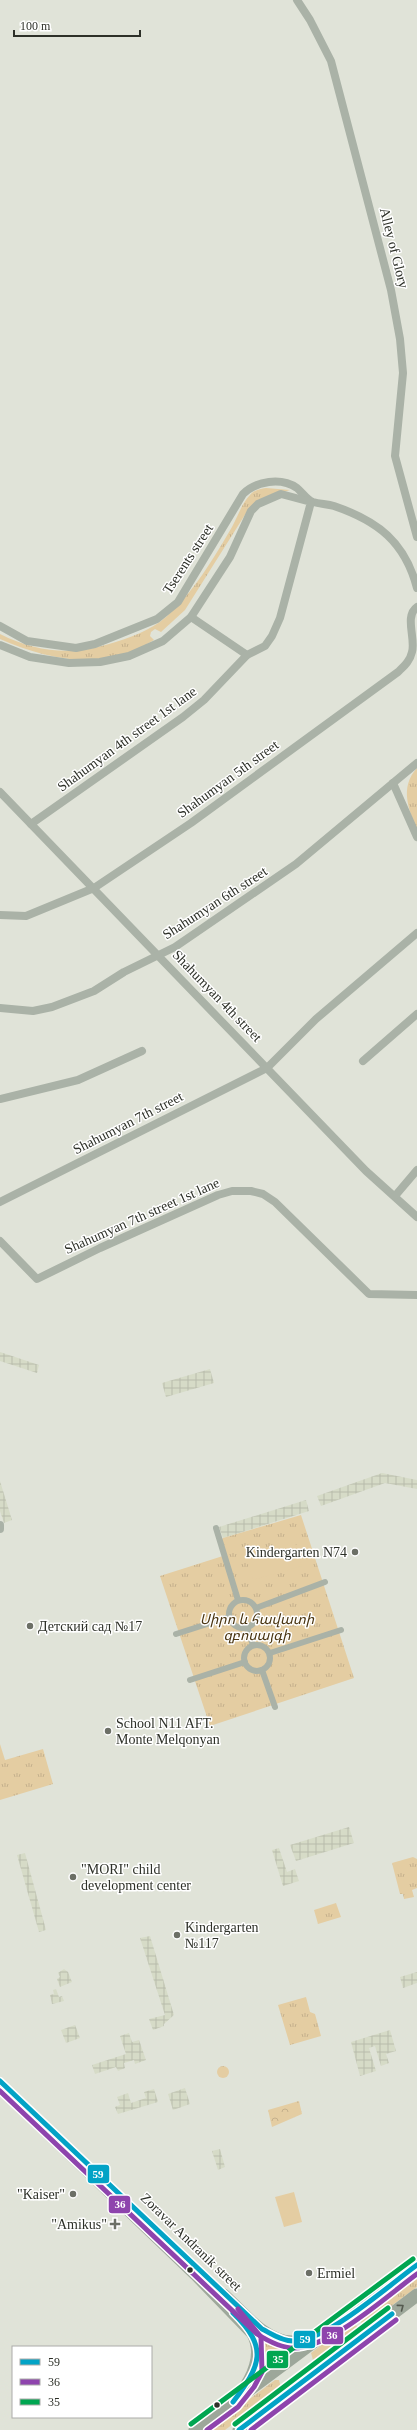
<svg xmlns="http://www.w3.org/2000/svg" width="417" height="2430" font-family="'Times New Roman','Noto Sans Armenian',serif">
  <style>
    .industrial { fill: url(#industrial-grid) }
    .grass { fill: url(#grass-tufts) }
    .forest { fill: url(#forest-crowns) }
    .garden { fill: #e4cda2 }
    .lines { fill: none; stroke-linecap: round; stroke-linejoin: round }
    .pedestrian { stroke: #aab2a7; stroke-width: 6 }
    .minor { stroke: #aab2a7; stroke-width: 8 }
    .secondary { stroke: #9ea89b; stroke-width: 11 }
    .trunk { stroke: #9da79a; stroke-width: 13 }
    .bus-1-casing { stroke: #fff; stroke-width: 8 }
    .bus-2-casing { stroke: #fff; stroke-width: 8 }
    .bus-3-casing { stroke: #fff; stroke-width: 8 }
    .bus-1 { stroke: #02a3c6; stroke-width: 5 }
    .bus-2 { stroke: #8e44ad; stroke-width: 5 }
    .bus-3 { stroke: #00a651; stroke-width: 5 }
    .oneway { stroke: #545a50 }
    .poi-dot { fill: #6c6f66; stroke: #fff; stroke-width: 1.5 }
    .bus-dot { fill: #2d3028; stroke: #fff; stroke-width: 1.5 }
    .labels { text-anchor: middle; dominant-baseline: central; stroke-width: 3; stroke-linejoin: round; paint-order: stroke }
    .street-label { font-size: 14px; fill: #2d3028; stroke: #fff }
    .poi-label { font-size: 14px; fill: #2d3028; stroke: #fff; text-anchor: start }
    .park-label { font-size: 14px; font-style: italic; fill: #4a3511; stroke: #fff }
    .line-badge { stroke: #fff; stroke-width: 1.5 }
    .badge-label { font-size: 11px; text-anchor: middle; font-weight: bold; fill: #fff }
  </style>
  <defs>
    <pattern id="industrial-grid" width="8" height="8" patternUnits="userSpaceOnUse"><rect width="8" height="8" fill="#d6dbc7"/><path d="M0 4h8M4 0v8" fill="none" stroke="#b8bcab"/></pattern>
    <pattern id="grass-tufts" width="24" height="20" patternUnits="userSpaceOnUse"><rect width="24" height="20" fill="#e4cda2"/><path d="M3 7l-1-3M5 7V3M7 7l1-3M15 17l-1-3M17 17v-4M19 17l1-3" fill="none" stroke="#c4b08c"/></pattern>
    <pattern id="forest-crowns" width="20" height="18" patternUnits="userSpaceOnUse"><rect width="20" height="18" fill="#e4cda2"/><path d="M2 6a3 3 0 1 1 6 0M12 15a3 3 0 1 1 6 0" fill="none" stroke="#c4b08c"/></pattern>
  </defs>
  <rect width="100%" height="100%" fill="#e0e3d8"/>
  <g class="industrial">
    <path d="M0,1352l39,13 -2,8 -37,-12z"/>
    <path d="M210,1369l4,14 -48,14 -4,-14z"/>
    <path d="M382,1473l35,7v9l-32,-6 -64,23 -4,-10z"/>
    <path d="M0,1481l12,39 -8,3 -4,-12z"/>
    <path d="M306,1500l3,11 -86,27 -4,-11z"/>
    <path d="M349,1827l5,16 -58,18 -6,-16z"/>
    <path d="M279,1848l8,24 8,-3 4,12 -16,5 -11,-36z"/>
    <path d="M25,1853l21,77 -7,2 -22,-77z"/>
    <path d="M150,1936l24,79 -10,9v2l-11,4 -4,-11 16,-4 -25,-77z"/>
    <path d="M64,1969l4,3 4,10 -12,5 -3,-8 3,-2 -2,-4z"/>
    <path d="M417,1972v11l-14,5 -3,-11z"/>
    <path d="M56,1989l3,8 3,-1 2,5 -12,3 -2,-9 4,-1 -1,-4z"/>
    <path d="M75,2025l5,13 -14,5 -5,-13z"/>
    <path d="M390,2030l6,21 -10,3 3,9 -8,3 -6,-20 -6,2 7,23 -16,5 -9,-34z"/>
    <path d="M129,2033l3,9 7,-2 7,20 -11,4 -1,-4 -10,3 1,5 -7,3 -2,-4 -21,7 -3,-9 34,-11 -6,-18z"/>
    <path d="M185,2088l5,16 -17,6 -5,-16z"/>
    <path d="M154,2089l4,13 -40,12 -3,-7 5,-2 -3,-8 11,-4 3,10 15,-5 -2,-6z"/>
    <path d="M220,2149l5,18 -7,3 -6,-19z"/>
  </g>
  <g class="grass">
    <path d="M266,488l24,2c-20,7 -25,3 -42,20l-63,100 -24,22 -6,-3 -4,3 -1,4 4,4c-9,5 -20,11 -30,15 -40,13 -87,0 -124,-16v-5c36,18 71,22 109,10 20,-6 41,-13 57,-27 27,-24 48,-59 66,-90 6,-11 10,-24 18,-32 4,-5 10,-6 16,-7z"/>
    <path d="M417,768v63c-8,-22 -18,-43 0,-63z"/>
    <path d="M301,1515l53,163 -144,48 -50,-150 66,-21 -5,-15 2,-2z"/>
    <path d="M0,1744l5,16 38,-11 10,35 -53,16z"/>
    <path d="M413,1857l4,2v29l-5,2 2,7 -10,2 -1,-5h-3l-8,-31z"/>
    <path d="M336,1903l5,14 -23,7 -4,-14z"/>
    <path d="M306,1997l4,15 5,2 6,22 -31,9 -12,-40z"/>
    <circle cx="223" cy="2072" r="6"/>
    <path d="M417,2274v13l-53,39 -6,-8z"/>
    <path d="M353,2321l6,8 -42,32 -4,-1 -2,-7z"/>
    <path d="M260,2332l15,13 19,4 -32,23 2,-18 -9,-17z"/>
    <path d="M275,2380h4l2,8 -56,42h-17z"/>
  </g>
  <path class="forest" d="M299,2101l3,13 -30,13 -4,-17z"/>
  <g class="garden">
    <path d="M295,1542l7,24 -49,14 -7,-23z"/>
    <path d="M294,2192l8,30 -18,5 -9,-30z"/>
  </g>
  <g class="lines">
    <g class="pedestrian">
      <path d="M216,1528l22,72"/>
      <circle cx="243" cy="1614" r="14"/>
      <path d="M256,1608l69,-26"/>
      <path d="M247,1627l6,18"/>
      <path d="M176,1634l53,-17"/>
      <circle cx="257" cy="1658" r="13"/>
      <path d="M270,1653l71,-23"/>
      <path d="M262,1670l13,37"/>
      <path d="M190,1680l55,-18"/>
    </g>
    <g class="minor">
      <path d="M297,0l13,20 21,41 60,229 9,49 3,34 -8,83 22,81"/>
      <path d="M191,617l56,38"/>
      <path d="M0,626l27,15 49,7 19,-4 62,-25 21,-17 65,-108c13,-13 38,-17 54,-6 5,4 10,12 16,14 7,2 14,2 21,4 44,15 71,36 83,82"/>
      <path d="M0,645l30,12 39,6 31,-1 29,-6 34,-15 28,-24 39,-60 21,-46 7,-7 23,-10 30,8 -31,116 -8,18 -7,10 -18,9 -43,45 -21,17 -152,107"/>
      <path d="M393,783l24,54"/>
      <path d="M0,792l366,379 51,46"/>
      <path d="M0,915l26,1 68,-28 97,-65 207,-151c6,-6 12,-11 14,-20 4,-13 -8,-36 5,-45"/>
      <path d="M0,1008l33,3 19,-4 42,-16 30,-19 51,-25 121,-83 121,-101"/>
      <path d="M363,1061l54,-47"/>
      <path d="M0,1099l78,-19 64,-29"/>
      <path d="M395,1196l22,-26"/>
      <path d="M0,1202l267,-134 49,-49 101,-86"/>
      <path d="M0,1241l37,38 63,-31 118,-53 14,-4h19l12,3 12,8 94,92 48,1"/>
      <path d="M0,1525v4"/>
    </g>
    <g class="secondary">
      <path d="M0,2088l195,187 57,59c11,20 0,44 -13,60"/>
      <path d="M224,2294c19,17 43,49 70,47 9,-1 19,-5 28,-7"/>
    </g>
    <g class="trunk">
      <path d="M195,2430l222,-165"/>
      <path d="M239,2430l178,-135"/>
    </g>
    <defs>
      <g id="bus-1">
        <path d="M0,2081l262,248c10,5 20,12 31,12 33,1 96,-56 124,-76"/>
        <path d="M233,2313c36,35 28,52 0,89"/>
        <path d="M239,2430l153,-116"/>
      </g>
      <g id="bus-2">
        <path d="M0,2091l257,243c11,7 25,14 37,14 36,0 94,-53 123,-74"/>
        <path d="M207,2430l31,-23 16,-20 8,-15 -1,-35 -23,-28"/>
        <path d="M251,2430l145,-110"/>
      </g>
      <g id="bus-3">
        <path d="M191,2424l222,-165"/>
        <path d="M235,2424l153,-116"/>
      </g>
    </defs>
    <use href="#bus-1" class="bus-1-casing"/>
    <use href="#bus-2" class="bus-2-casing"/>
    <use href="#bus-3" class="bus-3-casing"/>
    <use href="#bus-1" class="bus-1"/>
    <use href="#bus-2" class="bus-2"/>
    <use href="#bus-3" class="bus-3"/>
  </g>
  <defs><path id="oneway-chevron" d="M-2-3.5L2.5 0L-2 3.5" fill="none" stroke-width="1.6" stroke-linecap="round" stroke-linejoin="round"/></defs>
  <use class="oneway" href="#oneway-chevron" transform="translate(401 2307) rotate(-37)"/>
  <g class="poi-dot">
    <circle cx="355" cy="1552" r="4"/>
    <circle cx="30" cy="1626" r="4"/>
    <circle cx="108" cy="1731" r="4"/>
    <circle cx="73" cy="1877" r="4"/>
    <circle cx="177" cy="1935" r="4"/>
    <circle cx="73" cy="2194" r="4"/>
    <path d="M113 2218h4v4h4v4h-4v4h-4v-4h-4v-4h4z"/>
    <circle cx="309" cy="2273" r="4"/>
  </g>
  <g class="bus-dot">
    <circle cx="190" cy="2270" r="3.5"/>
    <circle cx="217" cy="2405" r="3.5"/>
  </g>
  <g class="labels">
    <g class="street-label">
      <text transform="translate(394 248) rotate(76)">Alley of Glory</text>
      <text transform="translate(188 559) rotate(-57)">Tserents street</text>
      <text transform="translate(127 739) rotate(-36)">Shahumyan 4th street 1st lane</text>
      <text transform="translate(228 779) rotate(-36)">Shahumyan 5th street</text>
      <text transform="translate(215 903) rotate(-33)">Shahumyan 6th street</text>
      <text transform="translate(217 996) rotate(46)">Shahumyan 4th street</text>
      <text transform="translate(128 1123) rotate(-27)">Shahumyan 7th street</text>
      <text transform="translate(142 1216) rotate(-24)">Shahumyan 7th street 1st lane</text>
      <text transform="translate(191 2242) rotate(44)">Zoravar Andranik street</text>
    </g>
    <g class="poi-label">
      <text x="347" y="1552" text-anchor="end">Kindergarten N74</text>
      <text x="38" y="1626">Детский сад №17</text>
      <text x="116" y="1723">School N11 AFT.<tspan x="116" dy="16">Monte Melqonyan</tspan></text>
      <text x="81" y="1869">"MORI" child<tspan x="81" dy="16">development center</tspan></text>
      <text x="185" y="1927">Kindergarten<tspan x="185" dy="16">№117</tspan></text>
      <text x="65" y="2194" text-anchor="end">"Kaiser"</text>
      <text x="107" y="2224" text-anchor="end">"Amikus"</text>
      <text x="317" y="2273">Ermiel</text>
    </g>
    <g class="park-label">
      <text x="257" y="1619">Սիրո և հավատի<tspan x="257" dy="16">զբոսայգի</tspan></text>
    </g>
  </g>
  <g class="line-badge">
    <rect x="87" y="2164" width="23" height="20" rx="4" fill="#02a3c6"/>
    <rect x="108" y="2195" width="23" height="19" rx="4" fill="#8e44ad"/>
    <rect x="321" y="2326" width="23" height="19" rx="4" fill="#8e44ad"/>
    <rect x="293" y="2330" width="23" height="19" rx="4" fill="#02a3c6"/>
    <rect x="266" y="2350" width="23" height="19" rx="4" fill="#00a651"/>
  </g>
  <g class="badge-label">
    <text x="98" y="2178">59</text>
    <text x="120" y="2208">36</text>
    <text x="332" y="2339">36</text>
    <text x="305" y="2343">59</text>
    <text x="278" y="2363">35</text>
  </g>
  <rect x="12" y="2346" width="140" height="72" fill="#ffffff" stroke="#abaca9"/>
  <rect x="20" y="2359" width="20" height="6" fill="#02a3c6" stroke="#abaca9"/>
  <text x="48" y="2366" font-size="12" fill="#2d3028">59</text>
  <rect x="20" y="2379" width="20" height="6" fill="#8e44ad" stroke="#abaca9"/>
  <text x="48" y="2386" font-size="12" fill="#2d3028">36</text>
  <rect x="20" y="2399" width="20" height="6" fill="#00a651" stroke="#abaca9"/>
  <text x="48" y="2406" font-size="12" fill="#2d3028">35</text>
  <path d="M14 30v6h126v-6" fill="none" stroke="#2d3028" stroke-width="2"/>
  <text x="20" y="30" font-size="12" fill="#2d3028" stroke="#ffffff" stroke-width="3" paint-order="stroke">100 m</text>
</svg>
